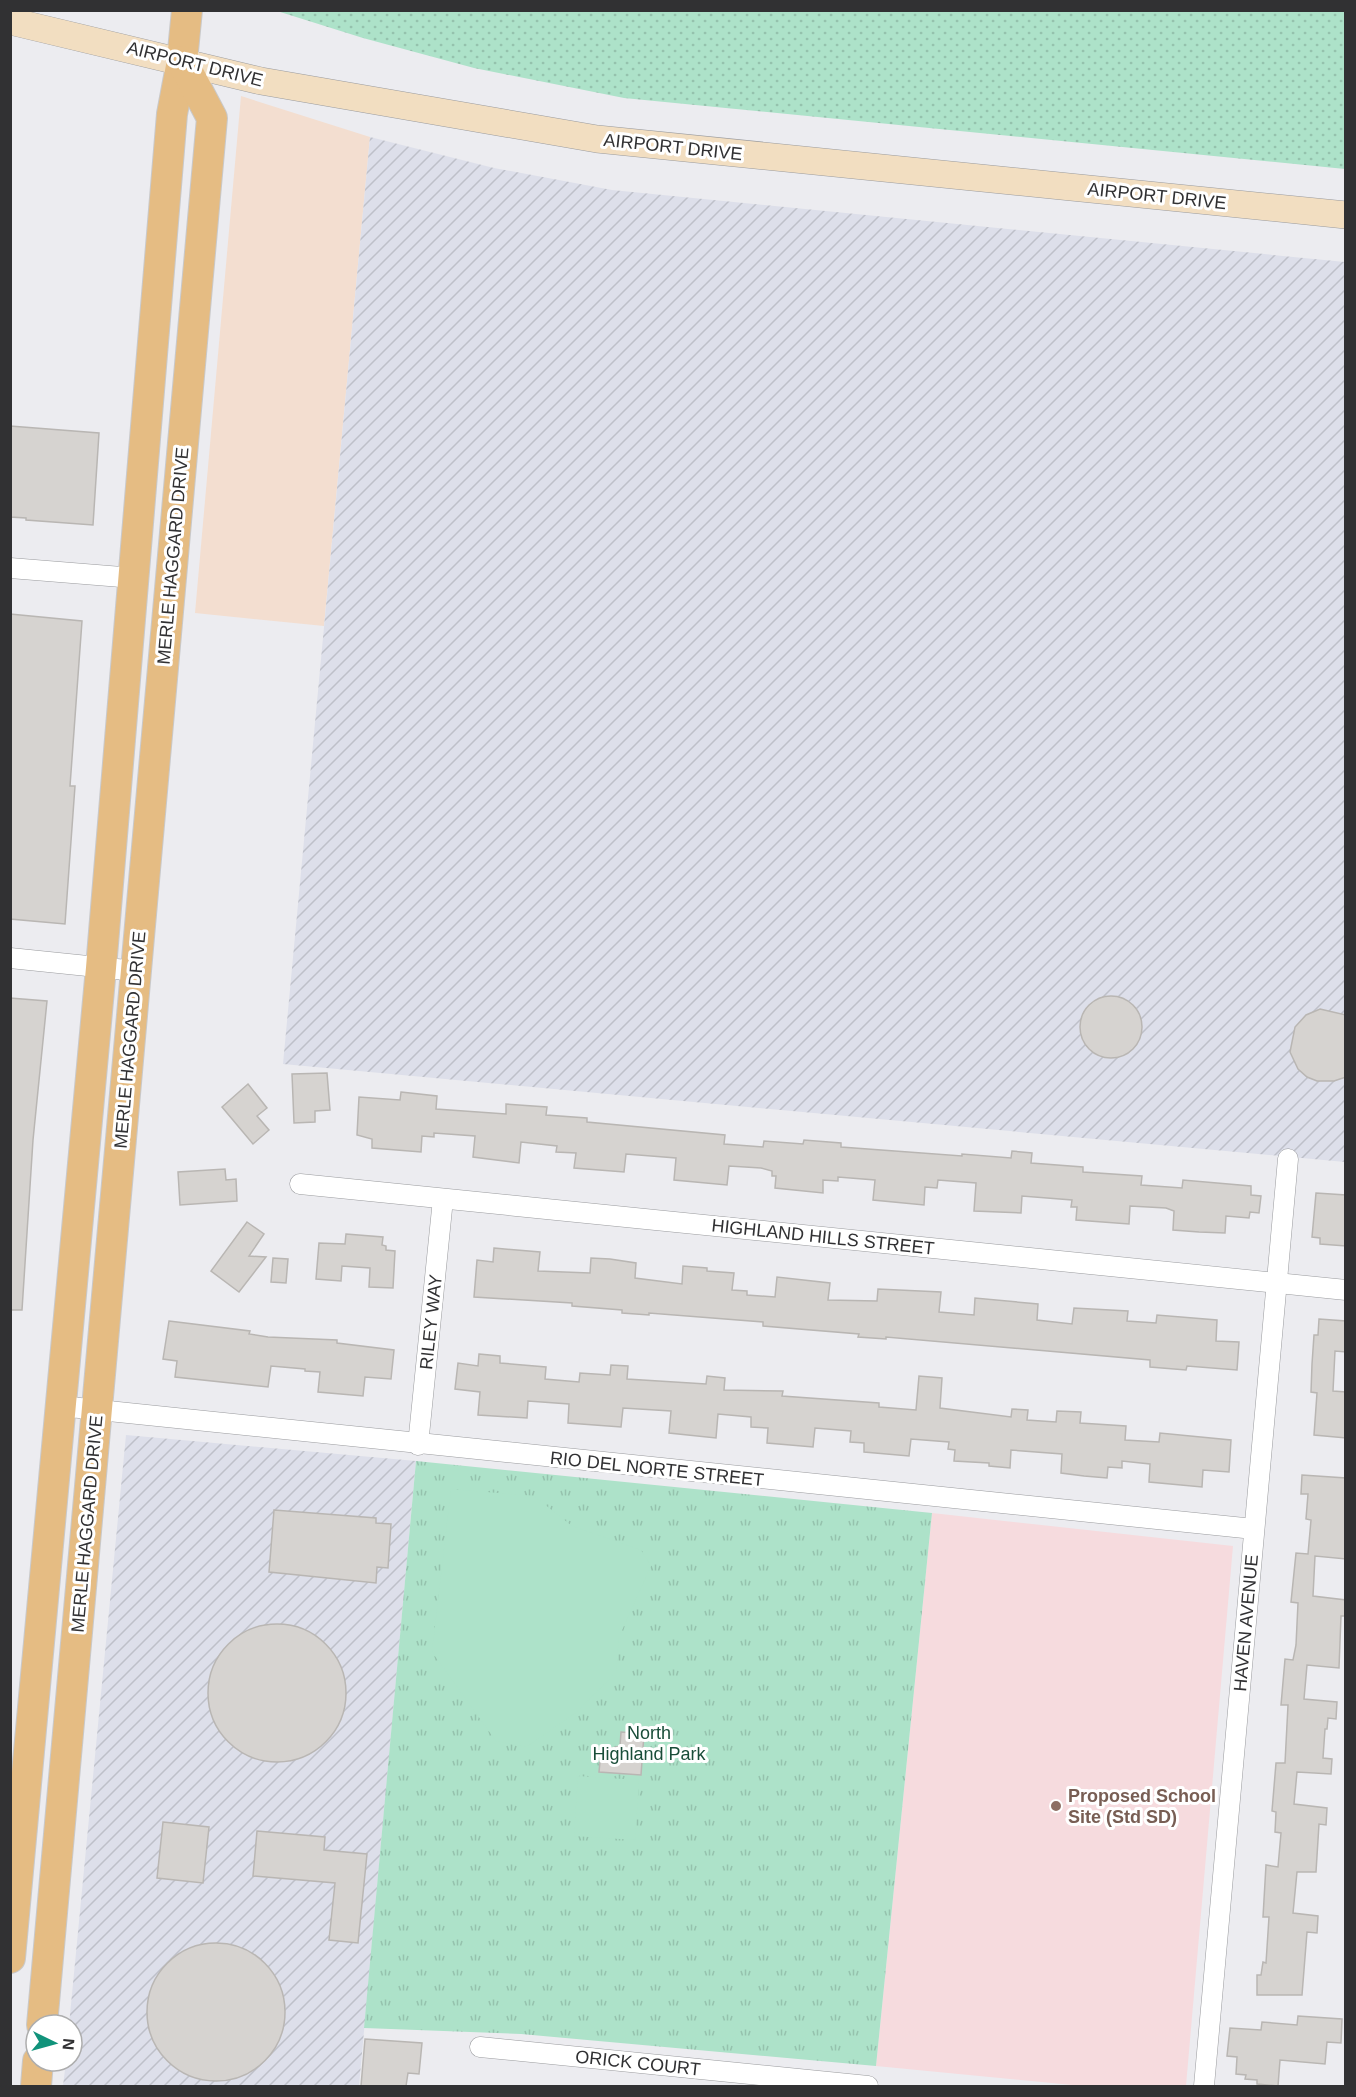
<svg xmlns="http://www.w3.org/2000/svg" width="1356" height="2097" font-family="Helvetica,sans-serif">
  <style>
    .commercial { fill: #f3ded0 }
    .industrial { fill: url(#industrial-furrows) }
    .education { fill: #f6dbde }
    .grass { fill: url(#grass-dots) }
    .park { fill: url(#park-tufts) }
    .garden { fill: #ade2c9 }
    .building { fill: #d6d3d0; stroke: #b9b6b3; stroke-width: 1.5 }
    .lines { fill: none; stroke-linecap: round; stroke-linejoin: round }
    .street-casing { stroke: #9a9b9e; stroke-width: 21 }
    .secondary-casing { stroke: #9a9b9e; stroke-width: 28 }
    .primary-casing { stroke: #c9c9ca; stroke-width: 32 }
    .street { stroke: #fff; stroke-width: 20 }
    .secondary { stroke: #f2dec1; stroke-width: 27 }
    .primary { stroke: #e5bc83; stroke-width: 30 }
    .education-dot { fill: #8d6e63; stroke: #fff; stroke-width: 2 }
    .labels { text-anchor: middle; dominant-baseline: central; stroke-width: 6; stroke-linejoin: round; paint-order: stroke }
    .street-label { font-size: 18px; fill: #313133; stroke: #fff }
    .park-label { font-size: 18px; fill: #194d39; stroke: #fff }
    .education-label { font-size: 18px; font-weight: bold; fill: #785e54; stroke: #fff; text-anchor: start }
  </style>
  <defs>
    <pattern id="industrial-furrows" width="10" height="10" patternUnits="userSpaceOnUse" patternTransform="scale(1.5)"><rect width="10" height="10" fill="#dddfea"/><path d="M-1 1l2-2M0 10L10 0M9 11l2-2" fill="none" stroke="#bec0c9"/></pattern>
    <pattern id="grass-dots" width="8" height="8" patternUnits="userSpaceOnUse" patternTransform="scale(1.5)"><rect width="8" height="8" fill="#ade2c9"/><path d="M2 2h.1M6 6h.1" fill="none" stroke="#95c2ad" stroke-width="1.8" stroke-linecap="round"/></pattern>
    <pattern id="park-tufts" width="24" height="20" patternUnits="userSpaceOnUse" patternTransform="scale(1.5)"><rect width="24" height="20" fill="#ade2c9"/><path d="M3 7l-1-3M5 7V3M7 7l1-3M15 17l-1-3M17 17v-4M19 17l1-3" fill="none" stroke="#95c2ad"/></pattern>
  </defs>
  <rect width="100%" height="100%" fill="#ececf0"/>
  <path class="commercial" d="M241,96l129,41 -46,489 -129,-13z"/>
  <g class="industrial">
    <path d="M370,137l124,31 118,22 733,72v900l-1062,-98z"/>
    <path d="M126,1435l290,26 -57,625h-296l3,-25h6v-36h-3z"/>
  </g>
  <path class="education" d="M932,1513l301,33 -47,540h-104l-206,-20z"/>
  <path class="grass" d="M277,11h1068v158l-721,-71 -150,-30 -111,-30z"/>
  <path class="park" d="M416,1461l516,52 -56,553 -355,-32 -157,-6z"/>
  <g class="garden">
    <path d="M451,1489l83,7 38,30 69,24 10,16 -32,71 -3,35 -39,40 -51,35 -30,-6 -64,-89z"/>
    <path d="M578,1776l61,4 -4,60 -61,-4z"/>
  </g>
  <g class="building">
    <path d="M10,426l89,7 -6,92 -67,-5v-2l-16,-1z"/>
    <path d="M10,614l72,7 -12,165h5l-10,138 -55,-5z"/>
    <circle cx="1111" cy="1027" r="31"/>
    <path d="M10,998l37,3 -14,139 -11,170h-12z"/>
    <path d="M1320,1009l26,6v62l-12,4h-17l-10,-4 -9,-8 -8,-17 5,-25 11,-12z"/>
    <path d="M327,1073l3,37 -15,1v11l-21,1 -2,-49z"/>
    <path d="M248,1084l19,24 -10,8 12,14 -16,14 -31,-37z"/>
    <path d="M401,1092l36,4 -1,13 70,5v-10l41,3 -1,8 41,3v4l138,13 -1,9 39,3 1,-6 39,3 1,-4 37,3v4l121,9v-2l49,4 1,-7 20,2 -1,10 52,4v5l59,4 -1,9 41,3 1,-8 68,6v9l10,1 -2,17 -9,-1 -1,6 -23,-2 -1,17 -26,-1 -26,-2 1,-19 -8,-3 -36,-2 -1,18 -53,-4 1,-13h-6l1,-7 -50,-4 -1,17 -47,-2 2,-28 -38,-3 -1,8 -12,-1 -1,18 -51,-5 2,-20 -37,-3v4l-15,-1v13l-48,-5 1,-12h-4v-5l-11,-3 -32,-2 -2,19 -53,-5 2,-22 -50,-4 -2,18 -50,-4 2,-15 -20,-1 1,-6 -36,-4 -2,21 -46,-6 2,-21 -41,-3v4l-12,-1 -1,16 -49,-4v-9l-15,-4 2,-38 41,3z"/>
    <path d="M225,1169l1,11 10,-1 1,22 -57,4 -2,-33z"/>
    <path d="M1316,1193l30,2v51l-26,-2v-6l-8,-1z"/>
    <path d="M247,1222l17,12 -15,22 17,1 -27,35 -28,-21z"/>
    <path d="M346,1234l37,3 -1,8 4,1v4l9,1 -2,37 -24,-1 1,-19 -28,-2 -1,15 -25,-2 3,-36 26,1z"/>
    <path d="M494,1248l46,4 -2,19 52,2 1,-15 19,1 26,4 -1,15 47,6 1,-18 24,2v3l27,2 -2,17 15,1v4l28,2 2,-20 53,6 -2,17 49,1 1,-12 63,3 -2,20 35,3 1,-17 63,6 -1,16 35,4 2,-16 54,3 -1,10 29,2 1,-8 60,5 -1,21 23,1 -2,28 -50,-4 -1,4 -36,-3v-7l-264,-23v2l-28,-2 1,-3 -96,-8v-4l-114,-9v2l-27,-2v-3l-50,-4v-3l-98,-6 3,-37 16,2z"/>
    <path d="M273,1258l15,1 -2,24 -15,-1z"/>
    <path d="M1319,1319l27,2v31l-11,-1 -2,40 13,1v46l-32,-3 3,-42 -6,-1 1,-28 2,-29h4z"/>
    <path d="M169,1321l81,10 -1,3 19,3 69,3v3l57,7 -3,29 -26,-2 -2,19 -45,-4 2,-20 -15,-1v-2l-34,-3 -3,21 -93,-10 2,-16 -14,-2z"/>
    <path d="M479,1354l21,2v7l46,4 -1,12 34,3 1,-9 30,2 1,-10 17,1 -1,13 79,5 1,-8 18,2 -1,12 59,1 -1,5 97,7v4l37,3 3,-34 23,2 -2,30 71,9 1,-8 16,1 -1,10 29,2 1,-11 24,1 -1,11 46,3 -1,14 34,2 1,-9 71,7 -2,32 -26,-2 -1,17 -53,-5 1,-18 -28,-3v7l-14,-1 -1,11 -23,-2 -23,-3 1,-19 -51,-4 -1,18 -21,-2v-3l-35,-2 1,-11 -7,-1 1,-7 -38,-3 -2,17 -45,-4v-9l-14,-1 1,-11 -36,-3 -2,19 -46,-4 1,-15 -17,-1v-10l-33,-3 -2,24 -47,-5 2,-22 -48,-3 -2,19 -53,-4 1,-19 -41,-3 -1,17 -49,-3 2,-23 -25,-3 3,-26 20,3z"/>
    <path d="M1302,1475l44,3v81l-31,-3 -2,40 33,4v16h-5l-2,52 -32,-3 -3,34 33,3 -1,17 -8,-1 -1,11h-2l-2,29 9,1 -1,15 -34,-2 -3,32 33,4 -1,17 -7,-1 -3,48h-19l-4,41 25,3 -1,17 -10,-1 -5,63h-45v-20h4l2,-13 3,1 3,-46h-6l3,-52 12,2 3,-34 -6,-1 1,-20 -4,-1 4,-48h9l3,-58h-7l4,-46 8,1 3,-15 2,-42 -7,-1 5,-49 12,1 3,-34 -5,-1 2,-25h-7z"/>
    <path d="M274,1510l102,8v5l15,1 -3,44 -11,-1 -1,16 -107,-11z"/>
    <circle cx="277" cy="1693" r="69"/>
    <path d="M621,1732l23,2 -3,41 -42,-3 2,-21 19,-5z"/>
    <path d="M163,1822l46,5 -6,56 -46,-5z"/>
    <path d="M257,1831l68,6 -1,13 43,4 -9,89 -29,-3 6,-57 -82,-7z"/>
    <circle cx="216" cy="2012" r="69"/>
    <path d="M1298,2016l44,3 -1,24 -14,-1 -2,22 -45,-4 -2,26 -21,-2v-4l-12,-1 1,-4 -10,-1 1,-17 -10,-1 3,-28 31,2 1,-8 35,3z"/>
    <path d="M365,2039l57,4 -3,31 -11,-1 -2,13h-45z"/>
  </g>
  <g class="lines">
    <defs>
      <g id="street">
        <path d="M10,568l124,10"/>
        <path d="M10,958l126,13"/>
        <path d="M300,1184l1046,106"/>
        <path d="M60,1406l1194,123"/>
        <path d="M418,1445l25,-246"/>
        <path d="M480,2047l388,39"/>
        <path d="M1204,2086l84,-927"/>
      </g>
      <path id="secondary" d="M10,21l251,60 336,58 749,76"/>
      <g id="primary">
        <path d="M10,1958l91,-990 71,-854 10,-53 5,-51"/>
        <path d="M42,2025l170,-1907 -30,-57"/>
        <path d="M36,2086l2,-25"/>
      </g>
    </defs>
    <use href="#street" class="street-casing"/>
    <use href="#secondary" class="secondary-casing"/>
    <use href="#primary" class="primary-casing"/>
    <use href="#street" class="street"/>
    <use href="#secondary" class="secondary"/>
    <use href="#primary" class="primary"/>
  </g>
  <circle class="education-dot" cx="1056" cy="1806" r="6"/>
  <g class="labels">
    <g class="street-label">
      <text transform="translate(195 64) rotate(14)">AIRPORT DRIVE</text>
      <text transform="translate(673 147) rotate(6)">AIRPORT DRIVE</text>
      <text transform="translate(1157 196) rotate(6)">AIRPORT DRIVE</text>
      <text transform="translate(173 556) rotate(-85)">MERLE HAGGARD DRIVE</text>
      <text transform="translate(130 1040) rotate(-85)">MERLE HAGGARD DRIVE</text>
      <text transform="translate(823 1237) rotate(6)">HIGHLAND HILLS STREET</text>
      <text transform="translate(431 1322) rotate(-84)">RILEY WAY</text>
      <text transform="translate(657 1469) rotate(6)">RIO DEL NORTE STREET</text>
      <text transform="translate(87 1524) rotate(-85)">MERLE HAGGARD DRIVE</text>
      <text transform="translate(1246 1623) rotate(-85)">HAVEN AVENUE</text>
      <text transform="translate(638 2063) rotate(6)">ORICK COURT</text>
    </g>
    <g class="park-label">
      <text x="649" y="1733">North<tspan x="649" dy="21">Highland Park</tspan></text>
    </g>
    <g class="education-label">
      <text x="1068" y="1796">Proposed School<tspan x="1068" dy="21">Site (Std SD)</tspan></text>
    </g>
  </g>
  <rect width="1356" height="2097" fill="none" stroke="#313133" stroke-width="24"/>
  <g transform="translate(54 2043) rotate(95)"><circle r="28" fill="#ffffff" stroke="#adadad" stroke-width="1.5"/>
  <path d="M0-4.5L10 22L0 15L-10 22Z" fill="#11937b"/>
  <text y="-9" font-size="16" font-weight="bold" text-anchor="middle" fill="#313133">N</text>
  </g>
</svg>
